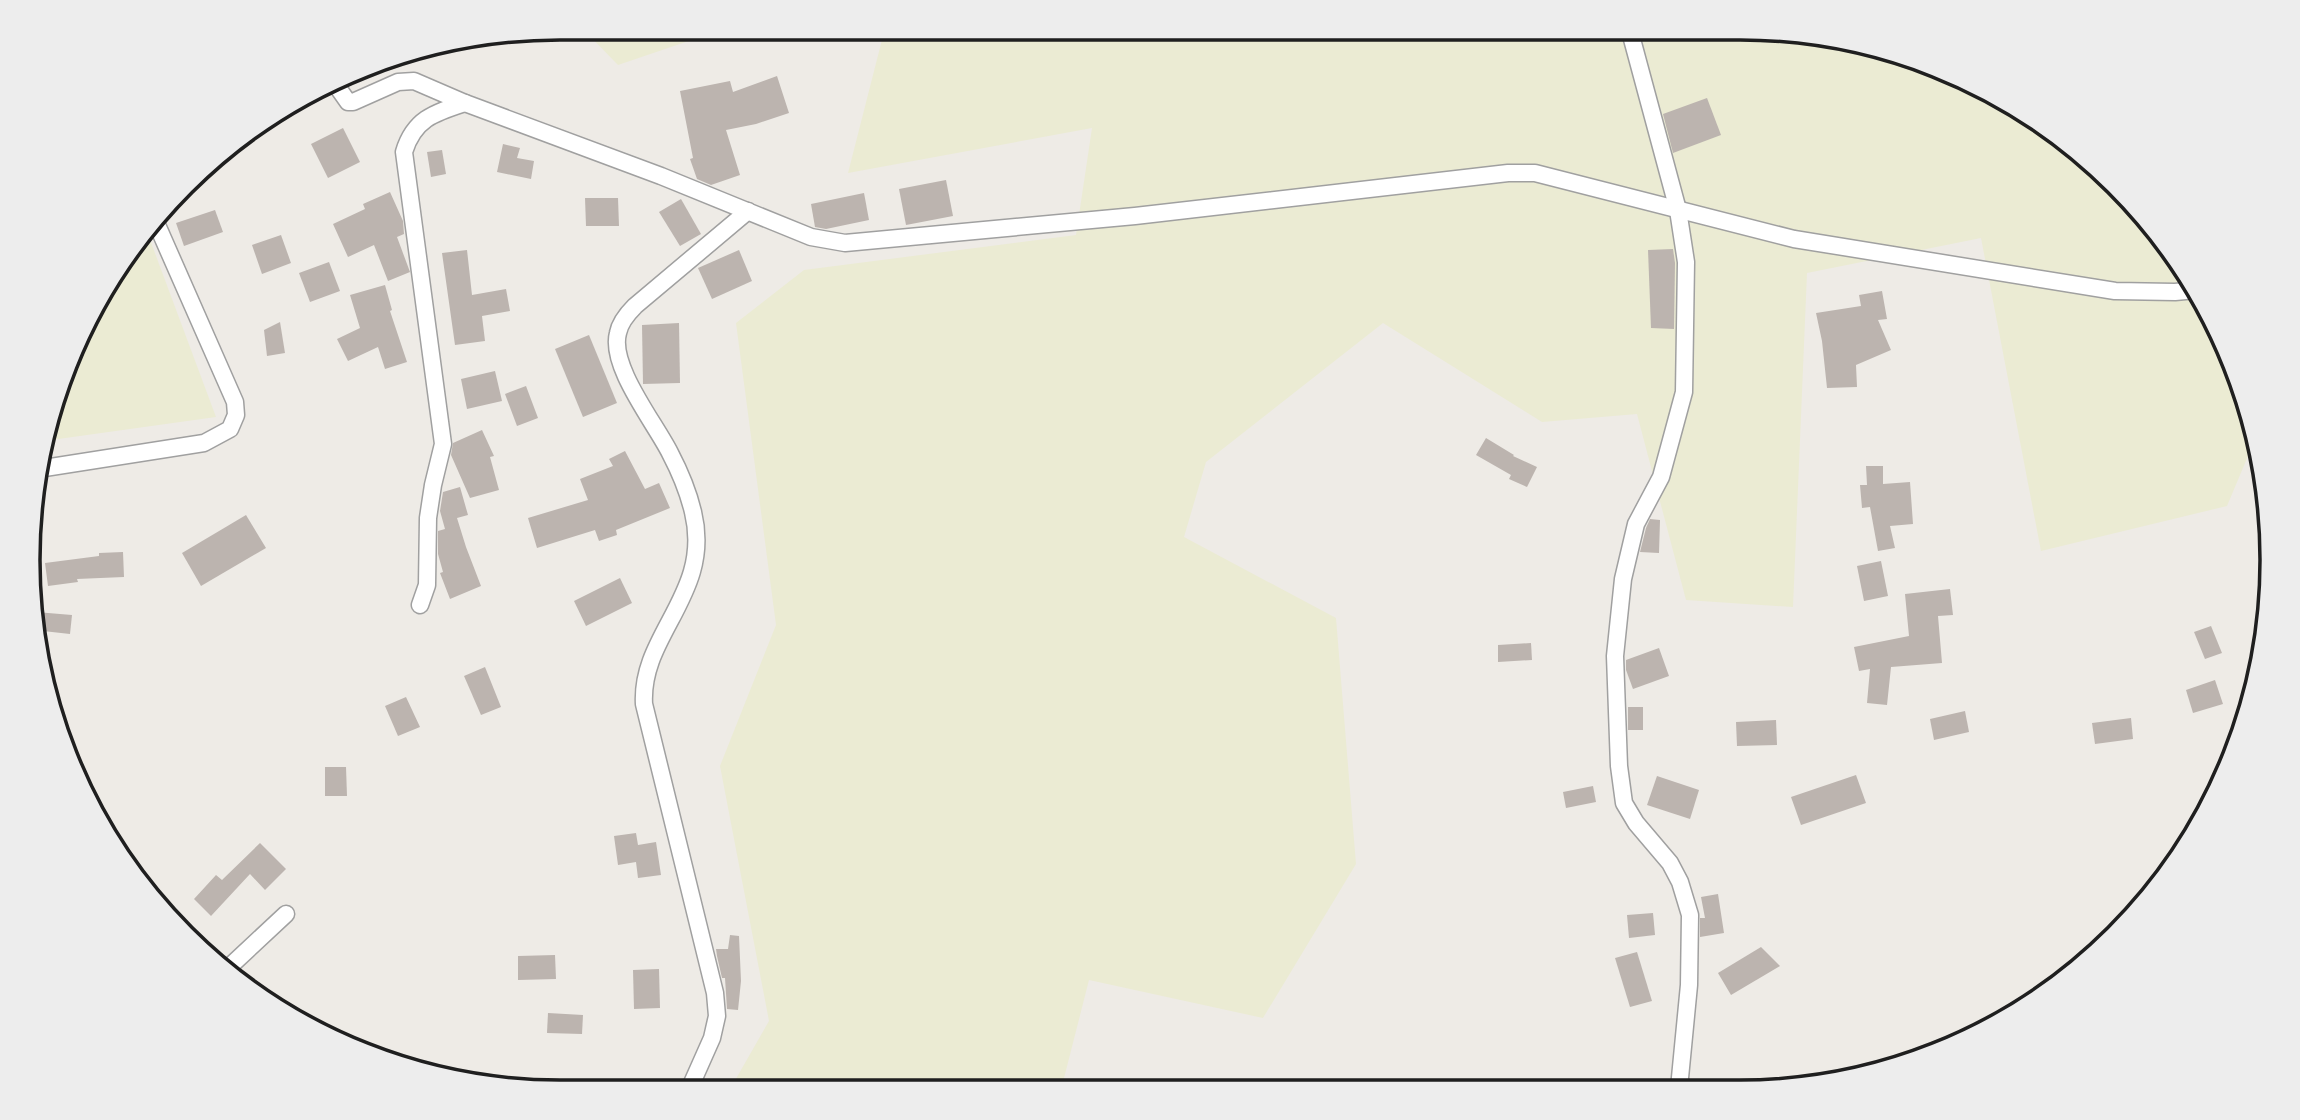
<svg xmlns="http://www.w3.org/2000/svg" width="2300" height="1120" font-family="Manrope,sans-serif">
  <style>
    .farmland { fill: #ebebd3 }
    .building { fill: #bcb4af }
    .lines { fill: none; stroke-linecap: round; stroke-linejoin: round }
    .street-casing { stroke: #a0a0a0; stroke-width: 19 }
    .street { stroke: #fff; stroke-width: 16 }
    .rim { fill: none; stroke: #1f1f1f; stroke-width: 3.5 }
  </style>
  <rect width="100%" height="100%" fill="#eeebe6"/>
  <g class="farmland">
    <path d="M582,28h145l-109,37z"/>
    <path d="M885,28h855l104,10 100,31 92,49 80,66 67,81 49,92 24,80 -29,69 -186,45 -60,-313 -174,35 -14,334 -107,-7 -49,-186 -95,8 -159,-99 -177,139 -22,75 152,81 20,246 -93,154 -174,-38 -28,110 -332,1 40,-70 -49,-255 56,-141 -40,-302 68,-53 272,-35 16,-107 -244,45z"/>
    <path d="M146,229l70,188 -172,24 55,-147z"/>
  </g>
  <g class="building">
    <path d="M777,76l12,37 -33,11 -30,6 14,45 -29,10 -14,-6 -7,-20 3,-1 -13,-67 50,-10 3,11z"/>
    <path d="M1707,98l14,37 -48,18 -10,-39z"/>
    <path d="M343,128l17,34 -32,16 -17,-34z"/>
    <path d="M503,144l17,4 -3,10 17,3 -3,18 -34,-7z"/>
    <path d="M442,150l4,24 -15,3 -4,-25z"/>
    <path d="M946,180l7,36 -47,9 -7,-36z"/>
    <path d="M390,192l13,29 1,13 -7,3 13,35 -22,9 -14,-36 -26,12 -15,-33 32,-15 -2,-5z"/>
    <path d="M864,193l5,27 -43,9 -11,-2 -4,-23z"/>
    <path d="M585,198h33l1,28h-33z"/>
    <path d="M681,199l20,35 -21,12 -21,-34z"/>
    <path d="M215,210l8,22 -39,14 -8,-23z"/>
    <path d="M281,235l10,28 -29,11 -10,-29z"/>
    <path d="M1673,249l2,14 -1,66 -23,-1 -3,-78z"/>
    <path d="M467,250l5,45 34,-6 4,22 -28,5 3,25 -30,4 -13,-92z"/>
    <path d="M739,250l13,31 -40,18 -14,-31z"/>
    <path d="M329,262l11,29 -30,11 -11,-29z"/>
    <path d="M385,285l7,25 -2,1 17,51 -22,7 -7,-22 -30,14 -11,-22 23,-11 -10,-33z"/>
    <path d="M1882,291l5,28 -9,1 13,30 -35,15 1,22 -30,1 -5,-47 -6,-28 45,-7 -2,-11z"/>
    <path d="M280,322l5,31 -18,3 -3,-26z"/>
    <path d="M679,323l1,60 -37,1 -1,-59z"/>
    <path d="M589,335l28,68 -34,14 -28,-68z"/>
    <path d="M495,371l7,30 -35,8 -6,-30z"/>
    <path d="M526,386l12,32 -21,8 -12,-32z"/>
    <path d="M482,430l12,26 -4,1 9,33 -29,8 -19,-43 2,-12z"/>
    <path d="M1486,438l28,17 -1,1 24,11 -10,20 -18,-8 2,-4 -35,-20z"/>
    <path d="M625,451l20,38 14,-6 11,25 -54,22 1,5 -18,6 -4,-11 -58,18 -9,-30 60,-18 -8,-21 33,-13 -4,-7z"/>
    <path d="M1866,466h17v18l27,-2 3,42 -23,2 5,22 -17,3 -8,-44 -8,1 -2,-23h7z"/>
    <path d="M460,487l8,28 -11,3 9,29 15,39 -31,13 -10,-26 3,-1 -5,-18v-23l7,-2 -5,-18 3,-19z"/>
    <path d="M246,515l20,33 -65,38 -19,-33z"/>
    <path d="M1650,519l10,1 -1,33 -19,-1 6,-24z"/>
    <path d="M123,552l1,25 -47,2 1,3 -30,4 -3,-23 54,-7v-3z"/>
    <path d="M1881,561l7,35 -24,5 -7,-35z"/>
    <path d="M620,578l12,25 -46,23 -12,-25z"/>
    <path d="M1950,589l3,26 -15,1 4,47 -51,4 -4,38 -20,-2 3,-34 -11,2 -5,-24 55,-11 -4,-42z"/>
    <path d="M36,612l36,3 -2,19 -36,-4z"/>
    <path d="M2211,626l11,27 -17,6 -11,-27z"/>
    <path d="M1531,643l1,17 -34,2v-17z"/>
    <path d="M1659,648l10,28 -36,13 -7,-19v-10z"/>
    <path d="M485,667l16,40 -20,8 -17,-39z"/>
    <path d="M2215,680l8,24 -30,9 -7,-23z"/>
    <path d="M406,697l14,30 -22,9 -13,-30z"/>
    <rect x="1628" y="707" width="15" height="23"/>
    <path d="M1965,711l4,21 -35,8 -4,-21z"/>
    <path d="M2131,718l2,21 -38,5 -3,-21z"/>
    <path d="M1776,720l1,25 -40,1 -1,-24z"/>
    <path d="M325,767h21l1,29h-22z"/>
    <path d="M1856,775l10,28 -65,22 -10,-28z"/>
    <path d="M1657,776l42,14 -9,29 -43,-14z"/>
    <path d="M1593,786l3,16 -30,6 -3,-16z"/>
    <path d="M636,833l2,12 18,-3 5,33 -23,3 -2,-16 -18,3 -4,-29z"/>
    <path d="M260,843l26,26 -21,21 -15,-16 -39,42 -17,-17 22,-24 6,5z"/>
    <path d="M1718,894l6,39 -24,4v-19h5l-4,-21z"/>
    <path d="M1653,913l2,22 -26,3 -2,-23z"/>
    <path d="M730,935l9,1 2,45 -3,29 -11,-1 -2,-31h-3l-5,-22 -1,-7h12z"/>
    <path d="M1761,947l19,19 -49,29 -13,-22z"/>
    <path d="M1637,952l15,49 -22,6 -15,-49z"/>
    <path d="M555,955l1,24 -38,1v-24z"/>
    <path d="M659,969l1,39 -26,1 -1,-39z"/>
    <path d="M548,1013l35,2 -1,19 -35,-1z"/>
  </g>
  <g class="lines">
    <defs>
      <g id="street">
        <path d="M1629,28l49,182 8,52 -2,130 -23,85 -25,47 -13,55 -8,77 4,110 5,37 12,20 34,40 10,19 10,33 -1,70 -10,103"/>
        <path d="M336,85l12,17h5l45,-20 16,-1 51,22 196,73 150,61 34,6 290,-27 373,-43h27l259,66 321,52 60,1 21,-2"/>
        <path d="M38,469l166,-26 26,-14 6,-14 -1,-13 -81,-184"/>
        <path d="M420,605l7,-20 1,-67 5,-33 10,-41 -39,-292c10,-33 30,-39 61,-49"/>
        <path d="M226,970l60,-56"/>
        <path d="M688,1092l24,-54 5,-22 -2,-23 -71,-289c-4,-70 69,-110 49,-192 -5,-21 -13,-40 -23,-59 -15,-30 -61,-87 -52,-120 2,-11 10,-20 17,-27l113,-95"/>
      </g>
    </defs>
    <use href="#street" class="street-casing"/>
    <use href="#street" class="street"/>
  </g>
  <path d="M0 0H2300V1120H0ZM560 40H1740A520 520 0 0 1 2260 560V560A520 520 0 0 1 1740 1080H560A520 520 0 0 1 40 560V560A520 520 0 0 1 560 40Z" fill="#ededed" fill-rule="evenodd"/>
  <path class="rim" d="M560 40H1740A520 520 0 0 1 2260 560V560A520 520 0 0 1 1740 1080H560A520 520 0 0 1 40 560V560A520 520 0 0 1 560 40Z"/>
</svg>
